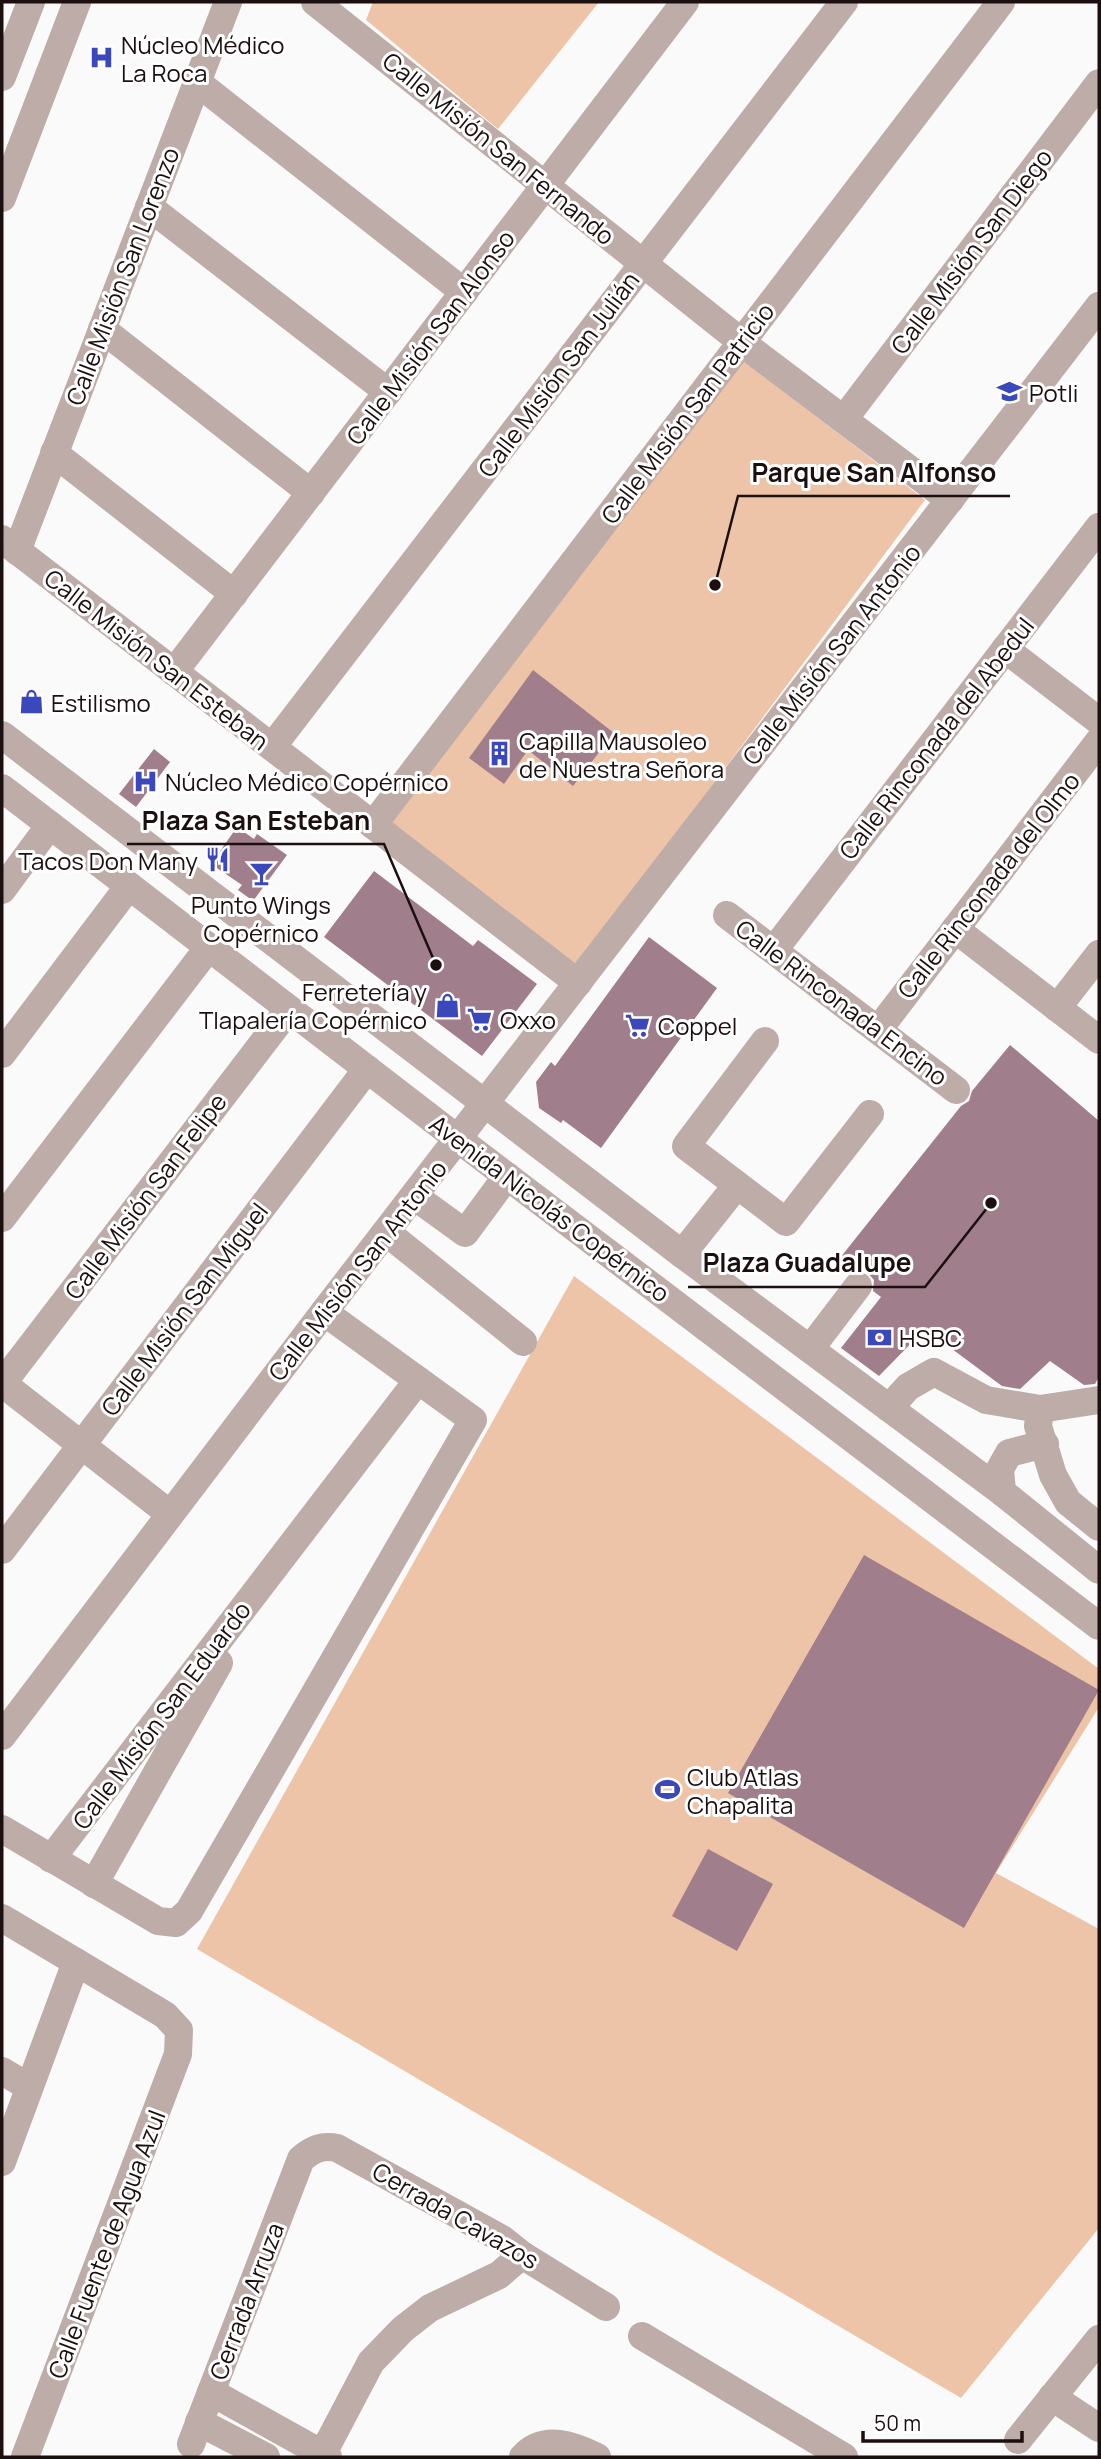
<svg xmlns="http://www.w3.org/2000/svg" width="1101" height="2459" font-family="Manrope,sans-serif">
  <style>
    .green { fill: #edc4a8 }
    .building { fill: #a07e8b }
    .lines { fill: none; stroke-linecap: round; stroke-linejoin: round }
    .minor { stroke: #bdaca8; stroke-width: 28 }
    .labels { text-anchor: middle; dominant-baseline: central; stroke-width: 6; stroke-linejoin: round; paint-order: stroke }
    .poi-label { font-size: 24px; fill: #1c0f10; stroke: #fff; text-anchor: start }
    .street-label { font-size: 24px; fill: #1c0f10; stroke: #fff }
    .leader { fill: none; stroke: #1c0f10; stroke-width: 2.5 }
    .callout-dot { fill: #1c0f10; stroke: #fff; stroke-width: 2.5 }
    .callout-label { font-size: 26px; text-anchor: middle; font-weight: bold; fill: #1c0f10; stroke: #fff; stroke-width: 6; stroke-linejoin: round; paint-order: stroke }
  </style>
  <rect width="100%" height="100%" fill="#fafafa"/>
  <g class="green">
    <path d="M373,2h226l-101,127 -132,-109z"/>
    <path d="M743,360l182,140 -349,468 -190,-150z"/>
    <path d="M574,1276l525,393v38l-103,166 103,56v299l-138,170 -764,-449z"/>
  </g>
  <g class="building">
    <path d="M533,670l81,63 -41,53 -45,-36 -24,34 -35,-26z"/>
    <path d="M154,749l16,13 -34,45 -17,-13z"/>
    <path d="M237,827l17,12 3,-5 30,21 -34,46 -15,-11 4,-5 -31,-21z"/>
    <path d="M374,871l99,75 5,-6 59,44 -55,72 -158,-119z"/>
    <path d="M649,937l68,51 -116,160 -38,-28 -2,3 -22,-15 -3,-26 15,-20 4,4z"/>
    <path d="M1010,1045l89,76v256l-4,7 -11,1 -34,-24 -30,28 -18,-3 -77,-57 -46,47 -38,-28 40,-51 -8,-6 1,-11 -7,-8 -8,-2 -10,3 -13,-10 125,-157 8,-5 3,-10z"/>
    <path d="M864,1555l235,135 -135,238 -236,-135z"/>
    <path d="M708,1849l65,35 -36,67 -65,-35z"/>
  </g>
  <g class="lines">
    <g class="minor">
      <path d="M315,2l443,353 192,145"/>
      <path d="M2,77l29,-75"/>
      <path d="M198,83l266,209"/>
      <path d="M2,198l75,-196"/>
      <path d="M149,207l239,185"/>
      <path d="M102,329l209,164"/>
      <path d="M844,419l255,-336"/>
      <path d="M54,453l180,141"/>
      <path d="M2,539l576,444"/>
      <path d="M17,551l211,-549"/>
      <path d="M1005,649l94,72"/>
      <path d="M174,672l511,-670"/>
      <path d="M2,735l680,519 320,238 97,78"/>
      <path d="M272,747l572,-745"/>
      <path d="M2,788l456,351 641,487"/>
      <path d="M373,825l628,-823"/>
      <path d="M2,890l48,-65"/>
      <path d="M727,915l229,175"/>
      <path d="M955,929l144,111"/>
      <path d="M774,950l325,-423"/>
      <path d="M1057,1008l42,-54"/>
      <path d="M878,1030l221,-289"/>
      <path d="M765,1041l-79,105 100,76 84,-108"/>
      <path d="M2,1054l127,-168"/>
      <path d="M414,1196l51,37 42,-57"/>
      <path d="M2,1218l207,-271"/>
      <path d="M386,1232l137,110"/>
      <path d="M682,1254l55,-69"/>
      <path d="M810,1349l48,-63"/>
      <path d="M2,1383l168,131"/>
      <path d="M2,1384l287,-375"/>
      <path d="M889,1408l19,-21 26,-15 52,28 54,9 59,-9"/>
      <path d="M1040,1409l-2,17 15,49 15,27 31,25"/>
      <path d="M1002,1492l-2,-23 9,-16 36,-9"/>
      <path d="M2,1550l365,-481"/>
      <path d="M2,1736l322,-424 775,-1006"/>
      <path d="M2,1829l156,92 18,2 13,-12 284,-491 -149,-108"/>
      <path d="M51,1859l367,-479"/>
      <path d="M94,1884l125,-221"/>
      <path d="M2,1918l163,97 14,15 -1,24 -153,403"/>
      <path d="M2,2071l27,16"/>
      <path d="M2,2162l74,-200"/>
      <path d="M642,2336l202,121"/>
      <path d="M211,2392l117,65"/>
      <path d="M1052,2397l47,31"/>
      <path d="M199,2422l67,35"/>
      <path d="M1018,2440l81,-101"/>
      <path d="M191,2444l110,-285c12,-10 21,-14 36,-11l165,91 20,16 84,52"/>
      <path d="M321,2457l50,-95 32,-33 27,-21 69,-33 23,-20"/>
      <path d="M523,2457c21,-23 50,-12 74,0"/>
    </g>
  </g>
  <defs>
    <symbol id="hospital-bare" viewBox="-9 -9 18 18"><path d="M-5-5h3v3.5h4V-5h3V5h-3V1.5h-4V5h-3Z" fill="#3a48bb" stroke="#fff" stroke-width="2.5" paint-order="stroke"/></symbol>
    <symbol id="school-bare" viewBox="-9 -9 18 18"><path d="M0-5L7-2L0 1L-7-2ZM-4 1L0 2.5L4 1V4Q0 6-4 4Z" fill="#3a48bb" stroke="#fff" stroke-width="2.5" paint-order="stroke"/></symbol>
    <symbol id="shop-bare" viewBox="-9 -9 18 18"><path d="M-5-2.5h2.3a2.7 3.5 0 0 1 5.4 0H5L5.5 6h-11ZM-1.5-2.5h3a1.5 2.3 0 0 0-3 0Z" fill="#3a48bb" stroke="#fff" stroke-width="2.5" paint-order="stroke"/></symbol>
    <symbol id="building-bare" viewBox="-9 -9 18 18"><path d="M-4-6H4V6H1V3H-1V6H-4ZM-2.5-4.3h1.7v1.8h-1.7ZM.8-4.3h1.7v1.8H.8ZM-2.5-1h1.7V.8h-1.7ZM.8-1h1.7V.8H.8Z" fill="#3a48bb" stroke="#fff" stroke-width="2.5" paint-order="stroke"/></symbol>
    <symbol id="restaurant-bare" viewBox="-9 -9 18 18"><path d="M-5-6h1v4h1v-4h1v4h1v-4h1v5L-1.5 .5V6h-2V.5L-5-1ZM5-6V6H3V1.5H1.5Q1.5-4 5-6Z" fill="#3a48bb" stroke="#fff" stroke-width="2.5" paint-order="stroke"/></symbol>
    <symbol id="bar-bare" viewBox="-9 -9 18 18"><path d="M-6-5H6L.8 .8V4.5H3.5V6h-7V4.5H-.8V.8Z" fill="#3a48bb" stroke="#fff" stroke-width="2.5" paint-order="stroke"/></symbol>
    <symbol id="supermarket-bare" viewBox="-9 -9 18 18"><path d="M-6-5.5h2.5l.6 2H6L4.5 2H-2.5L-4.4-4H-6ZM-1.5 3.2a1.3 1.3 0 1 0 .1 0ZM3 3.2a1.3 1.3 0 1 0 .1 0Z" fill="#3a48bb" stroke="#fff" stroke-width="2.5" paint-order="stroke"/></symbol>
    <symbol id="bank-bare" viewBox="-9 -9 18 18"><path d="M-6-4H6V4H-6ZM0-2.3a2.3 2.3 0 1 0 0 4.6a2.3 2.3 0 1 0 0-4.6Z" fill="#3a48bb" stroke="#fff" stroke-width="2.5" paint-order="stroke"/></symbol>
    <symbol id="stadium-bare" viewBox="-9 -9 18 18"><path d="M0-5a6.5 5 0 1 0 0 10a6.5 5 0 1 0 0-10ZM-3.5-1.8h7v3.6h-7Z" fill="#3a48bb" stroke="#fff" stroke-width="2.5" paint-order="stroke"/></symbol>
  </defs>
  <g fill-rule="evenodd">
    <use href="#hospital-bare" x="84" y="40" width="35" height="35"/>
    <use href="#school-bare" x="992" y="374" width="35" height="35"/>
    <use href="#shop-bare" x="14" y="684" width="35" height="35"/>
    <use href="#building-bare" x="482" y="736" width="35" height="35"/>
    <use href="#hospital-bare" x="128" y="764" width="35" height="35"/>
    <use href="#restaurant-bare" x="200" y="842" width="35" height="35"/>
    <use href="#bar-bare" x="244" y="856" width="35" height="35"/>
    <use href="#shop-bare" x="430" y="988" width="35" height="35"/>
    <use href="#supermarket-bare" x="462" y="1002" width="35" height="35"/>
    <use href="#supermarket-bare" x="620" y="1008" width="35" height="35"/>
    <use href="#bank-bare" x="862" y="1320" width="35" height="35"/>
    <use href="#stadium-bare" x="650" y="1772" width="35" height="35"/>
  </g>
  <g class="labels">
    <g class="poi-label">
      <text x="121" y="44">Núcleo Médico<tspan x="121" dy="28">La Roca</tspan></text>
      <text x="1029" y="392">Potli</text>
      <text x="51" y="702">Estilismo</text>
      <text x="519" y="740">Capilla Mausoleo<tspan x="519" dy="28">de Nuestra Señora</tspan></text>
      <text x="165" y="781">Núcleo Médico Copérnico</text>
      <text x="198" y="860" text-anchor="end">Tacos Don Many</text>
      <text x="261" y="904" text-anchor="middle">Punto Wings<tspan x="261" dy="28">Copérnico</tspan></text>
      <text x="427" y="991" text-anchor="end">Ferretería y<tspan x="427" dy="28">Tlapalería Copérnico</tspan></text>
      <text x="500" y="1019">Oxxo</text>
      <text x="658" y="1025">Coppel</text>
      <text x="899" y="1337">HSBC</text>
      <text x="687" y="1776">Club Atlas<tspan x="687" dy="28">Chapalita</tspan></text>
    </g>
    <g class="street-label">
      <text transform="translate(499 148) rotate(39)">Calle Misión San Fernando</text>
      <text transform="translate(971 251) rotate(-53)">Calle Misión San Diego</text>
      <text transform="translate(122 276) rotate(-69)">Calle Misión San Lorenzo</text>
      <text transform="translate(430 337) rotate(-53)">Calle Misión San Alonso</text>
      <text transform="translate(558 374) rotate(-53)">Calle Misión San Julián</text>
      <text transform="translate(687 413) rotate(-53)">Calle Misión San Patricio</text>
      <text transform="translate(831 654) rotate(-52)">Calle Misión San Antonio</text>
      <text transform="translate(157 659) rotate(38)">Calle Misión San Esteban</text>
      <text transform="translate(936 738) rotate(-52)">Calle Rinconada del Abedul</text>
      <text transform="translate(988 885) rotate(-52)">Calle Rinconada del Olmo</text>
      <text transform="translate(842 1002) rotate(37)">Calle Rinconada Encino</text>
      <text transform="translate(145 1196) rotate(-53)">Calle Misión San Felipe</text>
      <text transform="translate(550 1208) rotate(37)">Avenida Nicolás Copérnico</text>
      <text transform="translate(357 1270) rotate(-52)">Calle Misión San Antonio</text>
      <text transform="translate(184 1309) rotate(-53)">Calle Misión San Miguel</text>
      <text transform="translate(161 1715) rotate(-53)">Calle Misión San Eduardo</text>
      <text transform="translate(456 2215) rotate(30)">Cerrada Cavazos</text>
      <text transform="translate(106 2244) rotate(-69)">Calle Fuente de Agua Azul</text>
      <text transform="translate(246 2301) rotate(-69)">Cerrada Arruza</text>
    </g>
  </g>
  <path class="leader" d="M715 585L738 496H1010M436 965L384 844H127M991 1203L925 1287H688"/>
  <g class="callout-dot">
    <circle cx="715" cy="585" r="7"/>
    <circle cx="436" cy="965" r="7"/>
    <circle cx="991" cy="1203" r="7"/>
  </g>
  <g class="callout-label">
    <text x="874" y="482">Parque San Alfonso</text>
    <text x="256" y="830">Plaza San Esteban</text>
    <text x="807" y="1272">Plaza Guadalupe</text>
  </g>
  <rect width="1101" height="2459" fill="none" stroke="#1c0f10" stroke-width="7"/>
  <path d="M863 2431v10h159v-10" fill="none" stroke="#1c0f10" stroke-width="3.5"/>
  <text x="874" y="2431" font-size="21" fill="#1c0f10" stroke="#ffffff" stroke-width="5" paint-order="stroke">50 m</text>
</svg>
